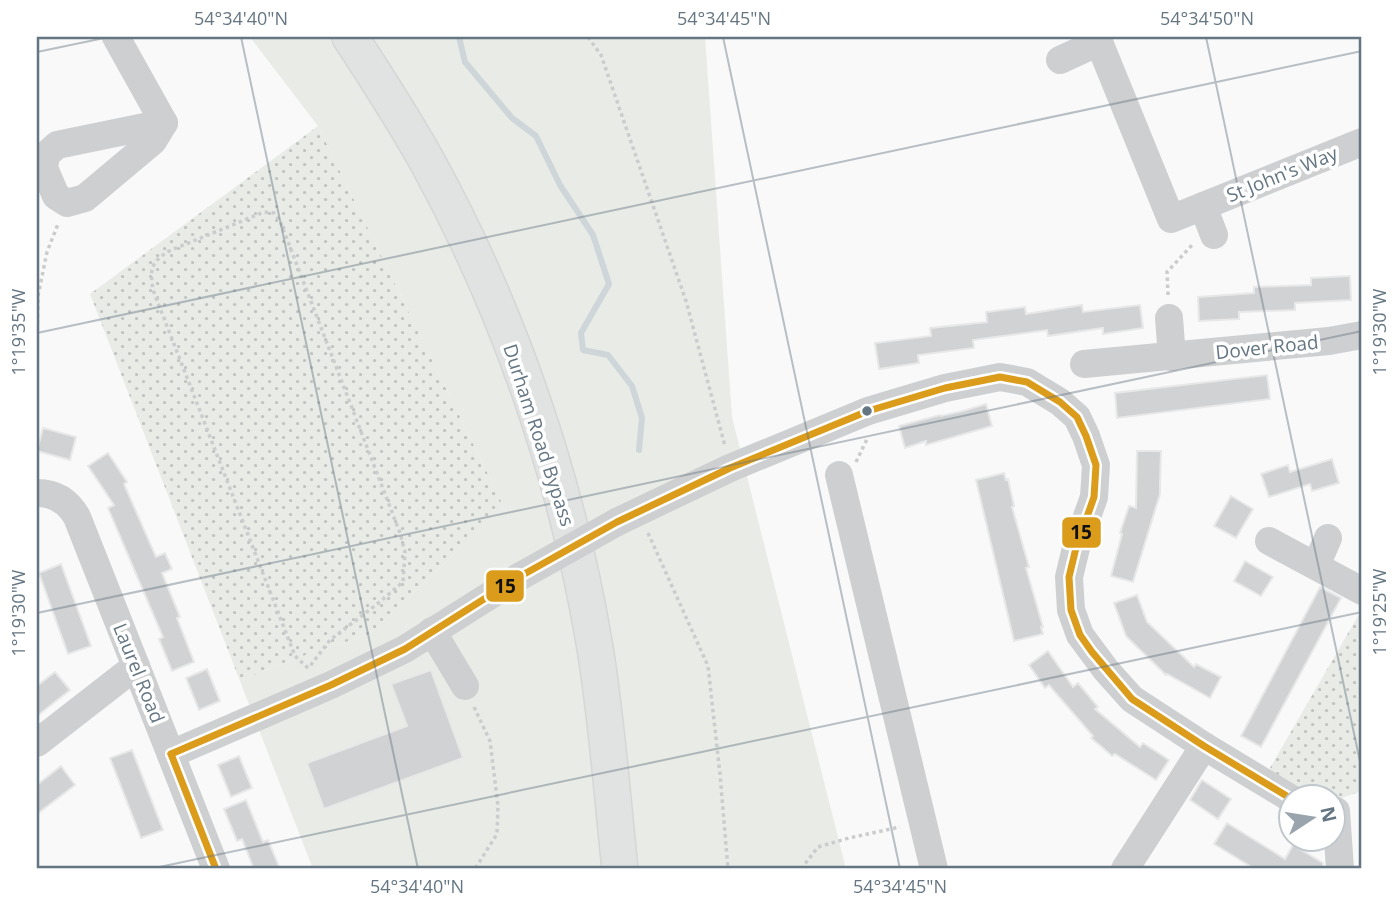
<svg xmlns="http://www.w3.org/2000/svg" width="1399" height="906" font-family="'Open Sans',sans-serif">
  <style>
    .grass { fill: url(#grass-dots) }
    .park { fill: #e8ebe6 }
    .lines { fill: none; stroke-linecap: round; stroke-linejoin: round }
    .stream { stroke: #ced6d9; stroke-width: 6 }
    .building { fill: #d0d2d3; stroke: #e8e8e8; stroke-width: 2 }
    .major-casing { stroke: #d5d6d7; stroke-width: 38 }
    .path { stroke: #cbcccd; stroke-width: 3.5; stroke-dasharray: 3.5 3.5; stroke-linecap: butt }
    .minor { stroke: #cecfd0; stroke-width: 28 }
    .major { stroke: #e1e2e2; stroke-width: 35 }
    .minor-bridge { stroke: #cecfd0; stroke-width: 28 }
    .bus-1-casing { stroke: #fff; stroke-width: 12 }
    .bus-1 { stroke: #da9c1a; stroke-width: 7 }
    .ticks { fill: none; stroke: #657683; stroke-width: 2; stroke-opacity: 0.45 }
    .bus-dot { fill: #657683; stroke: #fff; stroke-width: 2.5 }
    .labels { text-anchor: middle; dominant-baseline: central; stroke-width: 7; stroke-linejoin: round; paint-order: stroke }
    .street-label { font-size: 19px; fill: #657683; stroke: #fff }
    .line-badge { stroke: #fff; stroke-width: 2.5 }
    .pale-badge-label { font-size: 19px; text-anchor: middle; font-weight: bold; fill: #111 }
    .neatline { fill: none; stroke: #657683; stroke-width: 2.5 }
    .ticks-label { font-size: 18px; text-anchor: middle; fill: #657683 }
  </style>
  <defs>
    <pattern id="grass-dots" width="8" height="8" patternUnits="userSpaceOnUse" patternTransform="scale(1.75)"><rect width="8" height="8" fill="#e8ebe6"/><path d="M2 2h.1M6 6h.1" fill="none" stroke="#c0c3c0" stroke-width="1.8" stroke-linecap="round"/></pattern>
  </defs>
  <rect width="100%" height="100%" fill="#f9f9f9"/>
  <g class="grass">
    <path d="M318,126l186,381 -134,127 -76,25 -54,22 -150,-387z"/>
    <path d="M1358,616l4,3v172l-29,10 -1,-4h-18l-51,-17z"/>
  </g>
  <path class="park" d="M250,37h455l27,380 114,452h-533l-73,-188 54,-22 76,-25 134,-127 -186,-381z"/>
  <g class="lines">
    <path class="stream" d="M459,37l6,25 47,56 24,18 24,49 33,50 16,49 -28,49 2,17 25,5 24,31 10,32 -3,32"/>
  </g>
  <g class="building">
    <path d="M1350,276l1,24 -56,3v7l-56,2v7l-40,2 -1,-24 56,-4v-6l57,-2v-7z"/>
    <path d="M1082,305l1,7 57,-7 3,23 -40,6v-6l-55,8 -1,-6 -74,10 1,8 -56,7 1,8 -40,6 -4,-26 56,-7 -1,-8 57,-6 -1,-10 39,-5 1,7z"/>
    <path d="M1267,375l3,24 -153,19 -2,-25z"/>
    <path d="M986,404l6,22 -66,19v-4l-21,7 -6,-22 41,-11 1,1 22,-5z"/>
    <path d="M43,428l33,9 -6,23 -33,-9z"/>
    <path d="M1137,451h24l-1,31v12l-27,88 -22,-6 11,-42 -2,-1 9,-27 7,2z"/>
    <path d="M108,453l19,29 -3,2 32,73 9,-4 7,16 -10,4 18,44 -3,1 17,44 -22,9 -13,-32 4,-2 -55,-129 6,-3 -26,-39z"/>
    <path d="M1332,459l7,24 -27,8 -2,-7 -41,13 -8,-23 27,-9 2,7z"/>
    <path d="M1004,473l2,7 2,-1 6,27 -2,1 17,60 -3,1 17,59h-2l2,7 -29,7 -38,-161z"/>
    <path d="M1231,496l22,13 -17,29 -22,-12z"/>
    <path d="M1245,561l28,16 -12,19 -27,-15z"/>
    <path d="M61,564l30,82 -23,8 -29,-81z"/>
    <path d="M1320,587l21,11 -80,149 -20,-11z"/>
    <path d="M1137,595l10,27 47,45 2,-3 25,13 -11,21 -43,-24 -1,1 -40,-39 -12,-33z"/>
    <path d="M1048,651l25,36 5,-4 20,24 -3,2 45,38 3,-4 26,17 -13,20 -41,-26 -3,2 -9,-8 -12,-10 2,-2 -44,-51 -4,3 -16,-23z"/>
    <path d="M207,669l13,32 -21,9 -13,-32z"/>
    <path d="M431,670l32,88 -139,51 -17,-46 100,-37 -16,-42z"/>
    <path d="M55,672l15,18 -33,26v-30z"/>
    <path d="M132,750l31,80 -22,8 -31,-80z"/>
    <path d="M239,756l13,32 -21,9 -13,-32z"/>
    <path d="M61,766l14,19 -38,29v-29z"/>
    <path d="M1202,780l29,19 -13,20 -28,-19z"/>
    <path d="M246,800l17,42 5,-2 12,29h-26l-12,-30 -5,2 -13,-32z"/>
    <path d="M1227,823l58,36 8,-14 30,18v6h-68l-41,-25z"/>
  </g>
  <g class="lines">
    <defs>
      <path id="major" d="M350,37c27,41 54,83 78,126 82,150 139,316 167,485 12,73 17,147 25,221"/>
    </defs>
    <use href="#major" class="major-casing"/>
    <g class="path">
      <path d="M588,37l13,18 85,246 39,145"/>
      <path d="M1168,295l-1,-23 27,-29"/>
      <path d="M37,345l1,-49 9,-44 11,-28"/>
      <path d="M856,462l12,-25"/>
      <path d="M648,533l60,133 12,108 8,95"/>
      <path d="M308,668l-13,-12 -142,-366c-3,-21 -3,-27 16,-39l95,-39 10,1 6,8 120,312 5,19 -2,30 -27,23 -46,35 -20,26"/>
      <path d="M474,707l16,34 8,65 -1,28 -22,35"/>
      <path d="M801,869l17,-22 31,-9 51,-11"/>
    </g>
    <g class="minor">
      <path d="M116,37l48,86"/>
      <path d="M1060,60l39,-18 72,177 191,-77"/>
      <path d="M164,123l-11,18 -68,57 -18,5 -11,-7 -12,-28 2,-13 11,-10z"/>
      <path d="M1203,206l11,29"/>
      <path d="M1169,318l3,39"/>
      <path d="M1084,364l245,-23 33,-6"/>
      <path d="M839,475l95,394"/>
      <path d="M37,493c18,0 31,8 40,24l139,352"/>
      <path d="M617,522l113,-54 138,-57 77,-23 55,-11 27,5 33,20 17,15 9,19 10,29 -2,32 -18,51 -7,29 2,33 9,25 26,35 26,29 72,47 86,52"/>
      <path d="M1269,541l93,50"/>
      <path d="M1316,566l12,-28"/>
      <path d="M432,631l33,55"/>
      <path d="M37,743l99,-77"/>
      <path d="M171,754l160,-69 74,-36 114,-72"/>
      <path d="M1336,811l4,58"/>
      <path d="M1125,869l79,-123"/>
    </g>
    <use href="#major" class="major"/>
    <path class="minor-bridge" d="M519,577l98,-55"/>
    <defs>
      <g id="bus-1">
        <path d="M171,754l160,-69 74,-36 114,-72 98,-55 113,-54 138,-57 77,-23 55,-11 27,5 33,20 17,15 9,19 10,29 -2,32 -18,51 -7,29 2,33 9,25 12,17 40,47 72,47 86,52"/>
        <path d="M171,754l45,115"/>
      </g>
    </defs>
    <use href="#bus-1" class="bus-1-casing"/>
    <use href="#bus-1" class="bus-1"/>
  </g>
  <path class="ticks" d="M241,37l177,832M723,37l177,832M1206,37l156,734M37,52l72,-15M37,333l1325,-282M37,613l1325,-282M150,869l1212,-257"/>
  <circle class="bus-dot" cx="867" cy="411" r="6"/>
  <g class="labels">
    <g class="street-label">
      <text transform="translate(1282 174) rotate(-22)">St John's Way</text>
      <text transform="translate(1267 347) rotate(-6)">Dover Road</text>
      <text transform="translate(539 435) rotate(72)">Durham Road Bypass</text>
      <text transform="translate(139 673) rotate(68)">Laurel Road</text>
    </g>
  </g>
  <g class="line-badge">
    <rect x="1061" y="516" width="41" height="33" rx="7" fill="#da9c1a"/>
    <rect x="485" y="569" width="40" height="34" rx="7" fill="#da9c1a"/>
  </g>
  <g class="pale-badge-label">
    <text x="1081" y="539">15</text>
    <text x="505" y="593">15</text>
  </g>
  <rect width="1399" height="906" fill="none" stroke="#ffffff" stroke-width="77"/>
  <g transform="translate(1312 818) rotate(78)"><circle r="33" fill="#ffffff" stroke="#c1c8cd" stroke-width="2"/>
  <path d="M0-5L12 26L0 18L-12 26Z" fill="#99a4ac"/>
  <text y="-10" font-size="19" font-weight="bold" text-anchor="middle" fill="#657683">N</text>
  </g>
  <rect x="38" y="38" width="1322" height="829" class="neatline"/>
  <g class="ticks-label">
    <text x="241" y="25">54°34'40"N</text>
    <text x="724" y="25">54°34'45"N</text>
    <text x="1207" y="25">54°34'50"N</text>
    <text transform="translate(1380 332) rotate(-90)" y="6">1°19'30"W</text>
    <text transform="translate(19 332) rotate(-90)" y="6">1°19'35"W</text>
    <text transform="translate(1380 612) rotate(-90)" y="6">1°19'25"W</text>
    <text transform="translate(19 613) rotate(-90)" y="6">1°19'30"W</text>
    <text x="417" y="893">54°34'40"N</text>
    <text x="900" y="893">54°34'45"N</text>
  </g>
</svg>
